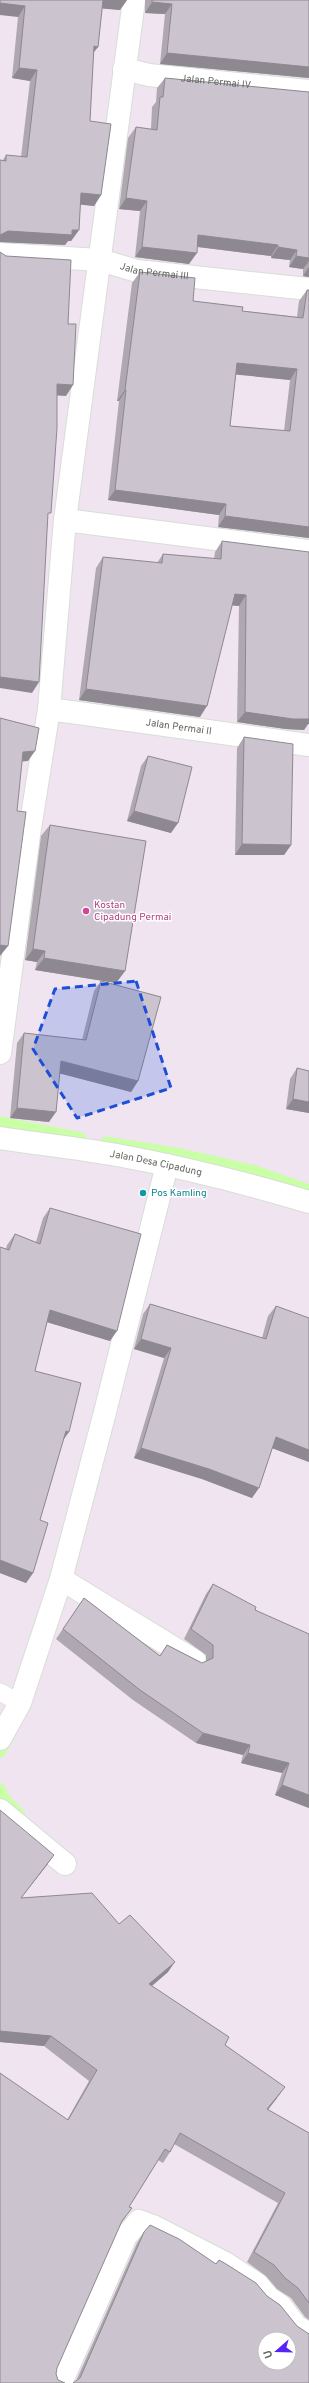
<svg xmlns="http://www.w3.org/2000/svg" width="309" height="2383" font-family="Overpass,sans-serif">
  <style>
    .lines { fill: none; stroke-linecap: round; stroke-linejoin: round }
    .stream { stroke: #c9ffa5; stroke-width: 11 }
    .service-casing { stroke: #d8ded7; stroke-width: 18 }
    .minor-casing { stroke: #d8ded7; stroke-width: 24 }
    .tertiary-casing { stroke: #d8ded7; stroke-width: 24 }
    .service { stroke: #fff; stroke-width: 17 }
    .minor { stroke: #fff; stroke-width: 22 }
    .tertiary { stroke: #fff; stroke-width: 22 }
    .wall { fill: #afa8b1; fill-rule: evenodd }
    .shaded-wall { fill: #8e8890 }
    .building { fill: #cbc3ce; stroke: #8e8890; fill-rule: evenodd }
    .marked { fill: #1d4ed8; fill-opacity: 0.2; stroke: #1d4ed8; stroke-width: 3; stroke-dasharray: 8 5; stroke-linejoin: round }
    .hotel-dot { fill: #d1479c; stroke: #fff; stroke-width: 1.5 }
    .culture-dot { fill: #0f9aa8; stroke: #fff; stroke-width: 1.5 }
    .labels { text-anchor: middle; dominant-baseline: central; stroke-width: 3; stroke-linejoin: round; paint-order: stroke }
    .street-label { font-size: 10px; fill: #5f665c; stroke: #fff }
    .hotel-label { font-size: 10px; fill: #b23c85; stroke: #fff; text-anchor: start }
    .culture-label { font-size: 10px; fill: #0d838f; stroke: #fff; text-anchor: start }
  </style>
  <rect width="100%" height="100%" fill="#efe4f0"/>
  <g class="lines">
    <g class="stream">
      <path d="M0,1122l81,16"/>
      <path d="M106,1142l75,12 71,16 57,20"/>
      <path d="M0,1752l9,-15"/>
      <path d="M0,1789l4,9 16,17"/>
    </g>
    <defs>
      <path id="service" d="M0,1692l20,11"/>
      <g id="minor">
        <path id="s1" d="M124,69l25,6 160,16"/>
        <path id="s2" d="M0,254l100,6 37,11 172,18"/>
        <path d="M65,520l244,31"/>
        <path id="s3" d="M49,709l260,36"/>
        <path d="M0,1053l29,-218 20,-126 16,-189 69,-520"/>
        <path d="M61,1579l134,82"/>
        <path d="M0,1739l20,-36 41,-124 43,-163 63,-251"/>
        <path d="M0,1810l65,54"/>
        <path d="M61,2383l65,-147 13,-15 14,5 72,37 32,21 12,14 12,8 15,20 13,8"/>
      </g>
      <g id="tertiary">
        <path id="s4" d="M0,1138c39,6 78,10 117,17 65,12 129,28 192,47"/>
      </g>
    </defs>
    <use href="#service" class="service-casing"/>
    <use href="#minor" class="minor-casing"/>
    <use href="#tertiary" class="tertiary-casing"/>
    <use href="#service" class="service"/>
    <use href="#minor" class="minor"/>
    <use href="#tertiary" class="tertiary"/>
  </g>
  <g class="wall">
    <path d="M0,0h127l-7,10 -18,-2 -4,39 -5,6 -3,68 11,74 -7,11 -14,-2 -1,26 -8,11h-3l-3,4 -65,-3 3,-82 3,-5 15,2 9,-76 -18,-3 6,-61z"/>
    <path d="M145,0h164v78l-149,-14 5,-50 -20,-1z"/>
    <path d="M165,78l144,14v185l-6,-1v-7l-14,-2 1,-7 -19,-2v-2l-74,-9 -8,17 -54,-7 5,-46 -21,-2 9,-71 8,-11 15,2 1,-22 4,-5 1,-14z"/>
    <path d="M140,272l53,29 49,10 55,6 2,-16 8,-11h2v248l-91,-11 1,-12 -111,-15 11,-99h-2l15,-118zM236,374l54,6 -6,51 -54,-5z"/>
    <path d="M222,541l86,183 -4,6 -18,-1 -49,-7 2,-116 -7,-1 -32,112 -121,-17 17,-132 7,-11 54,6 6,-9 51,5 1,-7z"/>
    <path d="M244,737l47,108 -7,10h-49l2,-107z"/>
    <path d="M148,756l23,77 -44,-12 14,-55z"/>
    <path d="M50,825l75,146 -9,12 -81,-13 2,-8 -12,-2 16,-124z"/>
    <path d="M101,981l37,100 -7,11 -71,-19 -11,49 -39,-4 7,-75 7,-10 58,7 12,-49z"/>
    <path d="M297,1068l12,45 -23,-4 4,-30z"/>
    <path d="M50,1208l60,133 -63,-19 -12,49 28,69 -23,80 -7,53 -7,10 -26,-10v-326l6,2 1,-4 8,-11 21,8 7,-24z"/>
    <path d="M150,1304l112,34 6,-22 8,-10 33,22v134l-37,-14 -20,50 -50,-19 -68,-21 30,-100 -30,-9 9,-35z"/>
    <path d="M213,1584l42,26 54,198 -34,-13 7,-22 -41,-10 2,-8 -47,-12 -63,-43 -77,-61 28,-41 76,58 7,-11 35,18 4,-2v-6l-22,-16 22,-45z"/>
    <path d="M0,1810l47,55 -26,33 98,26 49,48 -16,14 73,59 52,53 -9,12 41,23v187l-4,-3 -14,-19 -14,-9 -11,-13 -19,-14 31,-59 -104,-59 -4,8 -7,11 -5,-3 -29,47 -4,11 -125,165 67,-263 22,-39 -45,-35 -44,-4z"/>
    <path d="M144,2232l72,32 3,-4 48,36 30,30 -221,55 61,-138z"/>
  </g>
  <g class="shaded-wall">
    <path d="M101,0h26l-7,10 -24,-2z"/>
    <path d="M152,2l20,2 -7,10 -20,-1z"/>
    <path d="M0,3l25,3 -7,11 -18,-2z"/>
    <path d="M94,46l4,1 -8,10z"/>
    <path d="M167,53l142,14v11l-149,-14z"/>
    <path d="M19,68l18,2 -7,11 -18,-3z"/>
    <path d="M81,193l20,2 -7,11 -20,-2z"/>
    <path d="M126,198l21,3 -7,10 -21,-2z"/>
    <path d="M72,230h7l-8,11h-3l-3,4 -65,-3v-7l8,-4z"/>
    <path d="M198,235l80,10 -7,11 -80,-10z"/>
    <path d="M142,247l55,6 -8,11 -54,-7z"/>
    <path d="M278,247l19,3 -7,10 -19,-2z"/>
    <path d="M296,256l13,2v3l-6,8 -14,-2z"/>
    <path d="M309,267v10l-6,-1z"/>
    <path d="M237,363l60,6 -7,11 -60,-6z"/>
    <path d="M57,384l16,1 -7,11 -16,-1z"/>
    <path d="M125,390h1l-7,11h-2z"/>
    <path d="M115,490l111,14 -7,11 -111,-15z"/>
    <path d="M225,516l84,11v11l-91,-11z"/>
    <path d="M235,594l11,1 -7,11 -12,-1z"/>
    <path d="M0,677l39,5 -7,11 -32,-5z"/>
    <path d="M86,689l121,17 -7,11 -121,-17z"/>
    <path d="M245,712l64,6v6h-1l-4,6 -18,-1 -49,-7z"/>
    <path d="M35,751l-7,10 -13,1 8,-10z"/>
    <path d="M134,811l44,12 -7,10 -44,-12z"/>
    <path d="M242,844l49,1 -7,10h-49z"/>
    <path d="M0,945l8,1 -8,10z"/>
    <path d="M33,949l12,2 -8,11 -12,-2z"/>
    <path d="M44,958l81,13 -9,12 -81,-13z"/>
    <path d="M61,1061l77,20 -7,11 -77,-20z"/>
    <path d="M293,1099l16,3v11l-23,-4z"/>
    <path d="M17,1108l39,4 -7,10 -39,-4z"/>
    <path d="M50,1310l67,21 -7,10 -67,-20z"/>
    <path d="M141,1339l30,9 -7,10 -30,-9z"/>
    <path d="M66,1431l3,1 -8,11z"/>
    <path d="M276,1437l33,13v12l-40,-15z"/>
    <path d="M141,1448l68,21 50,19 -7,10 -50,-19 -68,-21z"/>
    <path d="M0,1560l33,13 -7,10 -26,-10z"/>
    <path d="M203,1733l47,12 -7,10 -47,-12z"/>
    <path d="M248,1753l41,10 -7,10 -41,-10z"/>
    <path d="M282,1785l27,10v13l-34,-13z"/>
    <path d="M54,1855l-7,10 -34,43 8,-10z"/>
    <path d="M175,1962l-7,10 -26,22 7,-10z"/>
    <path d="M0,2031l51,5 -7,10 -44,-4z"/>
    <path d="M285,2087l-8,11 -17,21 7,-10z"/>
  </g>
  <g class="building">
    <path d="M0,0h103l-5,47 -4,-1 -4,75 21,3 -10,71 -20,-2 -2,37h-7v5l-64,-4 -8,4v-75l6,1v-6l21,2 10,-87 -18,-2 6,-62 -25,-3z"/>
    <path d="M152,0h157v67l-142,-14 5,-49 -20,-2z"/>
    <path d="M165,78l144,14v166l-13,-2 1,-6 -19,-3v-2l-80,-10 -1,18 -55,-6 5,-46 -21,-3 10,-71 21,3 3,-33h3z"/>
    <path d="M0,252l6,4 65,4 -3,64h8l-3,61 -16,-1v44l-6,85h-3l-9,169 -39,-5z"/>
    <path d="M140,272l55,6 -2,23 50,6 -1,4 61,7 4,-28h2v237l-84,-11 1,-12 -111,-14 11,-100h-1zM237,363l60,6 -7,62 -60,-5z"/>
    <path d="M222,541l87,11v167h-16l-48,-7 1,-117 -11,-1 -28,112 -121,-17 17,-132 59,6 1,-9 58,5z"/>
    <path d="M0,718l39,10 -4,23 -12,1 -6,59 9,1 -18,134 -8,-1z"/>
    <path d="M244,737l49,7 -2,101 -49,-1z"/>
    <path d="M148,756l44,11 -14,56 -44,-12z"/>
    <path d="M50,825l96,16 -21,130 -81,-13 1,-7 -12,-2z"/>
    <path d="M101,981l60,16 -23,84 -77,-20 -5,51 -39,-4 7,-75 62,7z"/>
    <path d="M297,1068l12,3v31l-16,-3z"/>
    <path d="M50,1208l91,26 -24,97 -67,-21 -15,61 46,12 -12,49 -3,-1 -26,89 8,3 -15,50 -33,-13v-313l9,3 6,-16 25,10z"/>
    <path d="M150,1304l116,35 10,-33 33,12v132l-33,-13 -17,51 -50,-19 -68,-21 30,-100 -30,-9z"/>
    <path d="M213,1584l43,23 -1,3 54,24v161l-27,-10 7,-22 -41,-10 2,-8 -47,-12 -63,-43 -77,-61 21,-31 76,58 7,-11 35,18 11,-5v-13l-22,-16z"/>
    <path d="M0,1810l54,45 -33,43 71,-5 27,31 11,-9 45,47 -26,22 80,53 -4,8 60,42 -18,22 42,24v170l-11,-15 -13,-10 -11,-13 -20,-13 31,-59 -105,-60 -10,19 -5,-3 -36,58 3,1 -10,13 -65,147 -1,6 2,6 7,3h-65v-310l68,47 29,-50 -46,-34 -51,-5z"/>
    <path d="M150,2225l29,14 37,25 3,-4 7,4 30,19 11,13 13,9 17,21 12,8v49h-236l7,-5 64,-146zM265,2339h24v24h-24z"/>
  </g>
  <path class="marked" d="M136,981l35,107 -94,30 -44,-69 22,-60z"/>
  <circle class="hotel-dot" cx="86" cy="911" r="4"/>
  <circle class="culture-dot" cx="143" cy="1193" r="4"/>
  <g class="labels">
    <g class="street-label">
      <text stroke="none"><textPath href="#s1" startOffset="93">Jalan Permai IV</textPath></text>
      <text stroke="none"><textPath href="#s2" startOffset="156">Jalan Permai III</textPath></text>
      <text stroke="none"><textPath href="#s3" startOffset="131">Jalan Permai II</textPath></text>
      <text stroke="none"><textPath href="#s4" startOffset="158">Jalan Desa Cipadung</textPath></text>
    </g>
    <g class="hotel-label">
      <text x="94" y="905">Kostan<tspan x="94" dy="12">Cipadung Permai</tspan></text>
    </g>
    <g class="culture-label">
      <text x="151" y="1193">Pos Kamling</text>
    </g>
  </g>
  <g transform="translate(277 2351) rotate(250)"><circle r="19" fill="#ffffff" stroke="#bfc2be"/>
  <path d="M0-3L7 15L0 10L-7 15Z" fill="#5625f5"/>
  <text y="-6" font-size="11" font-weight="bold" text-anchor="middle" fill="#5f665c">U</text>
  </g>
</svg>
